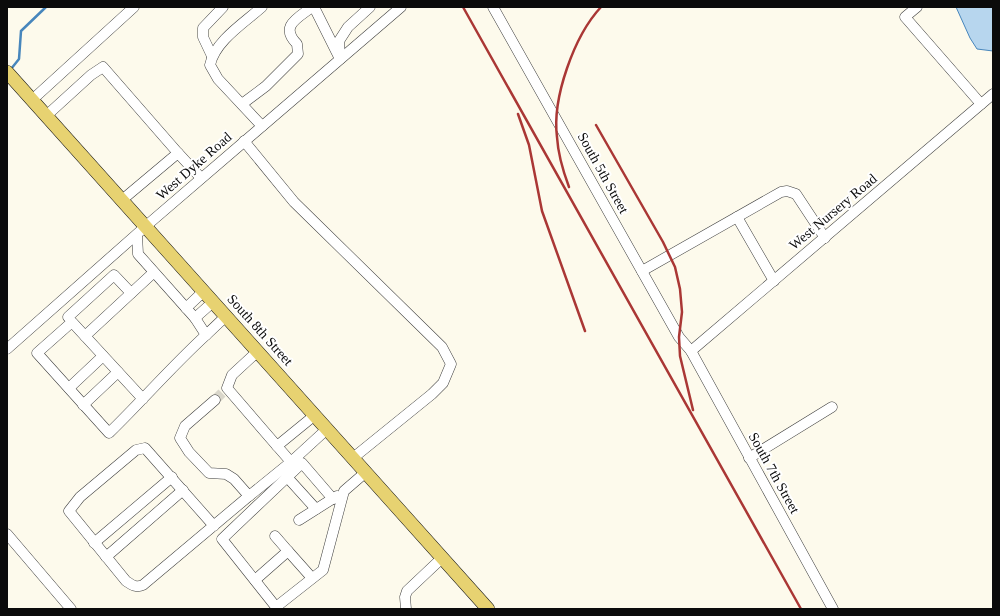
<svg xmlns="http://www.w3.org/2000/svg" width="1000" height="616" font-family="Georgia,serif">
  <style>
    .water { fill: #b7d6ee; stroke: #4786bc }
    .lines { fill: none; stroke-linecap: round; stroke-linejoin: round }
    .stream { stroke: #4786bc; stroke-width: 2.5 }
    .minor-tunnel { stroke: #d9d6ca; stroke-width: 10; stroke-dasharray: 10 5; stroke-linecap: butt }
    .minor-casing { stroke: #3e3e3e; stroke-width: 11 }
    .major-casing { stroke: #1c1c1c; stroke-width: 14 }
    .minor { stroke: #fff; stroke-width: 10 }
    .major { stroke: #e7d271; stroke-width: 13 }
    .rail { stroke: #aa3735; stroke-width: 2.5 }
    .labels { text-anchor: middle; dominant-baseline: central; stroke-width: 4; stroke-linejoin: round; paint-order: stroke }
    .street-label { font-size: 14px; fill: #0b0b0b; stroke: #fff }
  </style>
  <rect width="100%" height="100%" fill="#fdfaec"/>
  <path class="water" d="M956,7h37v44l-16,-2 -7,-11z"/>
  <g class="lines">
    <path class="stream" d="M11,69l8,-10 2,-28 25,-24"/>
    <path class="minor-tunnel" d="M215,400l7,-7"/>
    <defs>
      <g id="minor">
        <path d="M314,7l25,50"/>
        <path d="M493,7l186,330 12,14 142,258"/>
        <path d="M917,7l-12,10 76,87"/>
        <path d="M212,56l-9,-19v-9l20,-21"/>
        <path d="M340,59l-1,-18 9,-14 22,-20"/>
        <path d="M32,100l102,-93"/>
        <path d="M242,104l24,-18 32,-32 -1,-10c-18,-18 1,-26 15,-37"/>
        <path d="M46,116l45,-41 12,-8 75,86"/>
        <path d="M262,126l-44,-47 -8,-14c5,-24 34,-42 52,-58"/>
        <path d="M244,141l50,61 148,145 9,17 -8,19 -11,11 -79,64"/>
        <path d="M122,200l56,-47 23,25"/>
        <path d="M737,217l37,64"/>
        <path d="M137,235l1,19 57,64 11,17 20,-19"/>
        <path d="M642,271l139,-79 6,-1 9,3 29,44"/>
        <path d="M186,308l18,-17"/>
        <path d="M68,317l46,-42 17,18"/>
        <path d="M195,318l18,-16"/>
        <path d="M85,336l68,-63"/>
        <path d="M7,349l139,-123 255,-219"/>
        <path d="M258,351l-26,24 -5,13 50,58 38,-31"/>
        <path d="M691,351l302,-257"/>
        <path d="M69,388l34,-32"/>
        <path d="M143,399l-71,-77 -35,31 72,80c33,-32 63,-67 97,-98"/>
        <path d="M215,400l-30,26 -5,12 9,14 20,21 17,1 8,5 15,17 42,-34"/>
        <path d="M83,405l35,-33"/>
        <path d="M277,446l14,16 36,-33"/>
        <path d="M749,458l83,-51"/>
        <path d="M287,477l29,32"/>
        <path d="M333,499l-31,-36 -80,76 54,68 47,-37 21,-79 22,-19"/>
        <path d="M299,520l38,-24"/>
        <path d="M214,526l-69,-78 -9,2 -56,47 -11,14 57,70c6,4 10,7 17,4l106,-89"/>
        <path d="M7,534l64,75"/>
        <path d="M275,536l13,15"/>
        <path d="M94,543l78,-66"/>
        <path d="M106,557l77,-67"/>
        <path d="M255,580l33,-29 24,27"/>
        <path d="M406,609l-1,-12 2,-6 35,-33"/>
      </g>
      <path id="major" d="M7,72l481,537"/>
    </defs>
    <use href="#minor" class="minor-casing"/>
    <use href="#major" class="major-casing"/>
    <use href="#minor" class="minor"/>
    <use href="#major" class="major"/>
    <g class="rail">
      <path d="M463,7l338,602"/>
      <path d="M518,114l11,31 13,66 43,120"/>
      <path d="M596,125l67,117 12,25 5,22 2,23 -3,25 1,19 13,54"/>
      <path d="M569,187c-6,-16 -11,-33 -12,-50 -5,-39 17,-101 44,-130"/>
    </g>
  </g>
  <g class="labels">
    <g class="street-label">
      <text transform="translate(194 166) rotate(-41)">West Dyke Road</text>
      <text transform="translate(603 173) rotate(61)">South 5th Street</text>
      <text transform="translate(833 212) rotate(-40)">West Nursery Road</text>
      <text transform="translate(260 330) rotate(48)">South 8th Street</text>
      <text transform="translate(774 473) rotate(61)">South 7th Street</text>
    </g>
  </g>
  <rect width="1000" height="616" fill="none" stroke="#0b0b0b" stroke-width="16"/>
</svg>
